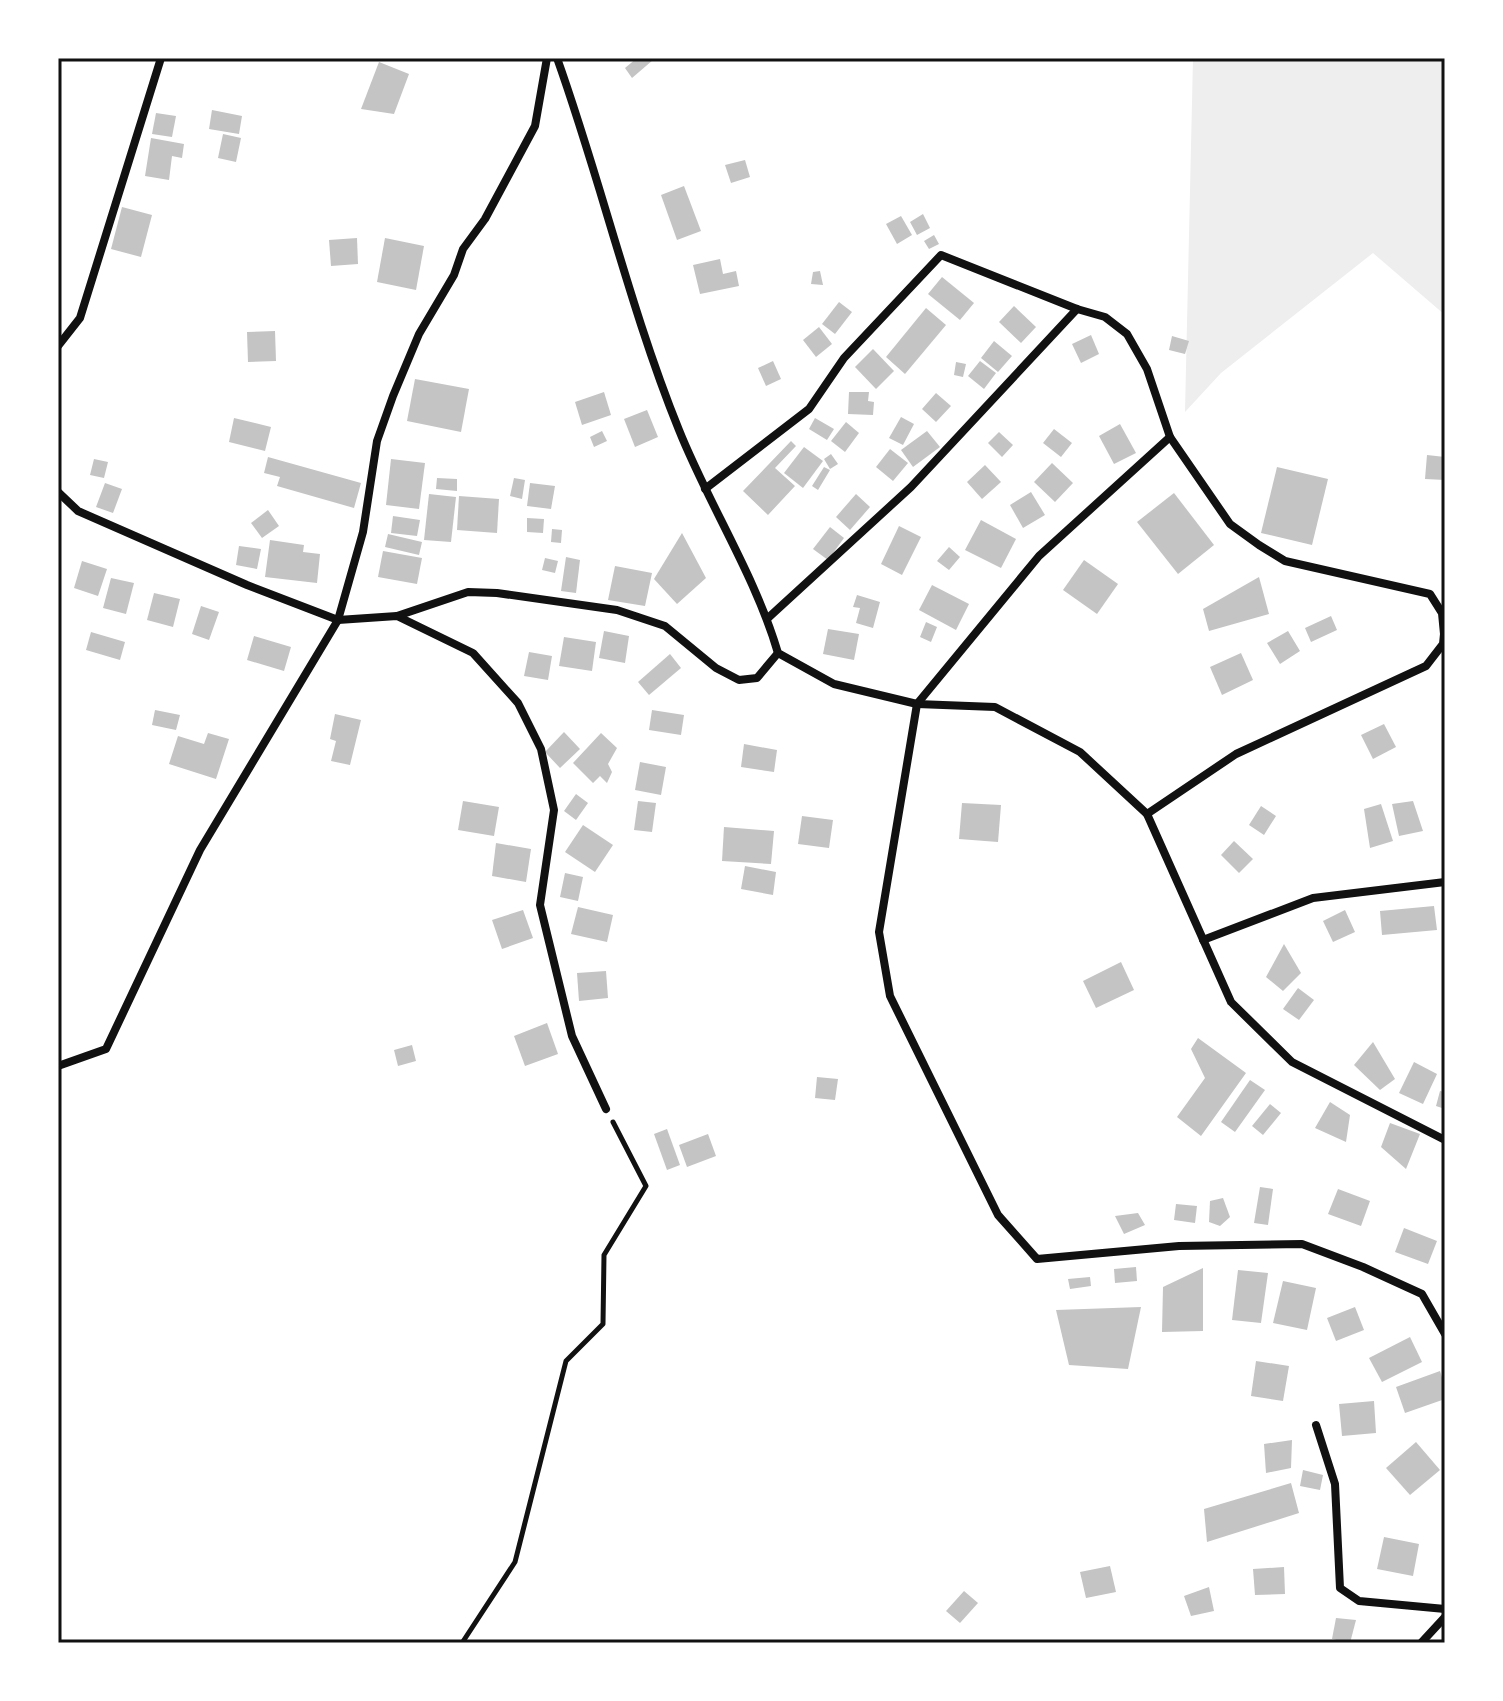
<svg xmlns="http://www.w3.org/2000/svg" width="1503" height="1701" font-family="Commissioner,sans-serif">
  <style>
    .green { fill: #eee }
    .building { fill: #c4c4c4 }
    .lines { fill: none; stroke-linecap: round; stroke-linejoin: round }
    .path { stroke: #111; stroke-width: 5 }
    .minor { stroke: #111; stroke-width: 8 }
    .neatline { fill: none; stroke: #111; stroke-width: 3 }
  </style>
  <rect width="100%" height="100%" fill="#fff"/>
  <path class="green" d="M1193,58h252v257l-72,-62 -152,120 -36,39z"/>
  <g class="building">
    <path d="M637,58h14l2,2 -21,18 -7,-10z"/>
    <path d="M379,62l30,12 -15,40 -33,-5z"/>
    <path d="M212,110l30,6 -3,18 -30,-5z"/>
    <path d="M156,113l20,3 -4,21 -20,-3z"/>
    <path d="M223,134l18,4 -5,24 -18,-4z"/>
    <path d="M151,138l33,6 -2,14 -10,-2 -3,24 -24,-4z"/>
    <path d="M745,160l5,17 -19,6 -6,-18z"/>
    <path d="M684,186l17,45 -24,9 -16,-45z"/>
    <path d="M122,207l30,8 -11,42 -30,-8z"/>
    <path d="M923,214l7,14 -13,7 -7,-13z"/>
    <path d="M901,216l11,19 -15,9 -11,-20z"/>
    <path d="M934,235l5,9 -10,5 -5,-8z"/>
    <path d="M357,238l1,26 -27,2 -2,-26z"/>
    <path d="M385,238l39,8 -8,44 -39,-8z"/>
    <path d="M720,259l3,15 13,-3 3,15 -39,8 -7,-29z"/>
    <path d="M820,271l3,14 -12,-1 2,-12z"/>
    <path d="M942,277l32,26 -14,17 -32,-26z"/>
    <path d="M839,302l13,10 -17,22 -13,-10z"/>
    <path d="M1014,306l22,21 -15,16 -22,-21z"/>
    <path d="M926,308l20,17 -41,49 -19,-17z"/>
    <path d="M819,327l13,17 -16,13 -13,-17z"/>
    <path d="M275,331l1,30 -28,1 -1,-30z"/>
    <path d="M1091,335l8,19 -18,9 -9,-19z"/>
    <path d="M1172,336l17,5 -4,13 -16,-4z"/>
    <path d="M994,341l18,15 -14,16 -17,-14z"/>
    <path d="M873,349l21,22 -18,18 -21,-22z"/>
    <path d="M773,361l8,18 -15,7 -8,-18z"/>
    <path d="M980,361l16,12 -12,16 -16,-13z"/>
    <path d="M956,362l10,2 -3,13 -9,-2z"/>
    <path d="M415,379l54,10 -8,43 -54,-11z"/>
    <path d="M604,392l7,23 -29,10 -7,-23z"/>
    <path d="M849,392h20l-1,9 6,1 -1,13 -25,-1z"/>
    <path d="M936,393l15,13 -15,16 -14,-13z"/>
    <path d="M647,410l11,27 -23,10 -11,-28z"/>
    <path d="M901,417l13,7 -11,21 -14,-7z"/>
    <path d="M234,418l37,9 -6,24 -36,-9z"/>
    <path d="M815,418l19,11 -7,11 -18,-11z"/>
    <path d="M846,422l13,11 -14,19 -14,-11z"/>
    <path d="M1120,424l16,29 -22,11 -15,-28z"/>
    <path d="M1054,429l18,14 -11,14 -18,-14z"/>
    <path d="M602,431l5,10 -13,6 -4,-10z"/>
    <path d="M927,431l13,16 -27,20 -12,-17z"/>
    <path d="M999,432l14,13 -11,12 -14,-14z"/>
    <path d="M791,441l5,5 -21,22 20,18 -27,29 -25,-24z"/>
    <path d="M804,447l19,14 -20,27 -19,-15z"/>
    <path d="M890,449l18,14 -15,18 -17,-14z"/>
    <path d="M831,454l7,10 -8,5 -6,-10z"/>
    <path d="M1427,455l18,2v23l-20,-1z"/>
    <path d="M268,457l93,26 -7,25 -77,-22 3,-9 -16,-4z"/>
    <path d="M94,459l14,3 -4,16 -14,-3z"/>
    <path d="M391,459l34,4 -6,46 -33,-4z"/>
    <path d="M1052,463l21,20 -18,19 -21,-20z"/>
    <path d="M985,465l16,17 -19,17 -15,-17z"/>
    <path d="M824,467l6,3 -12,20 -6,-4z"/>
    <path d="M1277,467l51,12 -16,66 -51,-12z"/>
    <path d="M437,478l20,1v12l-21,-2z"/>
    <path d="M514,478l11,2 -3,19 -12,-3z"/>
    <path d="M105,483l17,6 -9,24 -17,-6z"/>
    <path d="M530,483l25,3 -4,23 -24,-3z"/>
    <path d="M1031,492l14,23 -22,13 -13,-23z"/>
    <path d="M1174,493l40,52 -36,29 -41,-52z"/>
    <path d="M429,494l27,3 -5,45 -27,-2z"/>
    <path d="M856,494l14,13 -20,23 -14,-13z"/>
    <path d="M459,496l40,3 -2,34 -40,-3z"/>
    <path d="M268,510l11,16 -17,12 -11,-15z"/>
    <path d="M393,516l27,4 -3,16 -26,-3z"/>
    <path d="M527,518l17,1 -1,14 -16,-1z"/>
    <path d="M981,520l35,19 -15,29 -36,-18z"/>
    <path d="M899,526l22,11 -19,38 -21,-11z"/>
    <path d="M830,527l14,11 -16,22 -15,-11z"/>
    <path d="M552,529l10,1 -1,13 -10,-1z"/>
    <path d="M682,533l24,45 -29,26 -23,-25z"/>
    <path d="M388,534l34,8 -3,13 -34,-8z"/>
    <path d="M270,540l34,5 -1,7 17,2 -3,29 -52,-6z"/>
    <path d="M239,546l22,3 -4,20 -21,-4z"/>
    <path d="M949,547l11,10 -11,13 -12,-9z"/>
    <path d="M383,551l39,7 -5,26 -39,-7z"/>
    <path d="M566,557l14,3 -4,33 -15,-2z"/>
    <path d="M545,558l13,3 -3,12 -13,-3z"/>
    <path d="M1084,560l34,24 -21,30 -34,-24z"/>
    <path d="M82,561l25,8 -9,27 -24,-8z"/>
    <path d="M615,566l37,7 -7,33 -37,-6z"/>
    <path d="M1259,577l10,37 -60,17 -6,-22z"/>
    <path d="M111,578l23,5 -8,31 -23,-6z"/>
    <path d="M932,585l37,19 -13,26 -37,-20z"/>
    <path d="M154,593l26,6 -7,28 -26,-7z"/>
    <path d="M857,595l23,7 -7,26 -17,-5 4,-15 -7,-1z"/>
    <path d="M201,606l18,6 -10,28 -17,-6z"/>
    <path d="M1331,616l6,14 -26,12 -6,-14z"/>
    <path d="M926,622l11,5 -6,15 -11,-5z"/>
    <path d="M828,629l31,5 -5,26 -31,-6z"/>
    <path d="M604,631l25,5 -4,27 -26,-5z"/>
    <path d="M1288,631l12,20 -20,13 -13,-21z"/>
    <path d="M91,632l34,10 -5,18 -34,-10z"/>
    <path d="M254,636l37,11 -7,24 -37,-11z"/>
    <path d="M564,637l32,5 -4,29 -33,-5z"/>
    <path d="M529,652l23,4 -4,24 -24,-4z"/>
    <path d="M1241,653l12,27 -31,15 -12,-28z"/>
    <path d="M670,654l11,14 -32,27 -11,-13z"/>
    <path d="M155,710l25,5 -4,15 -24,-5z"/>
    <path d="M652,710l32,5 -3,20 -32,-5z"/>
    <path d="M335,714l26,6 -11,45 -19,-4 5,-20 -6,-2z"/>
    <path d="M1384,724l12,23 -23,12 -12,-24z"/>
    <path d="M564,732l16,17 -20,19 -15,-16z"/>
    <path d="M208,733l21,6 -13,40 -47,-15 9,-28 26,8z"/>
    <path d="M601,733l16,15 -9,16 4,8 -5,11 -7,-7 -7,7 -20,-20z"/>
    <path d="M744,744l33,6 -3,22 -33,-5z"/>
    <path d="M640,762l26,5 -5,28 -26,-5z"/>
    <path d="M576,794l12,9 -12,17 -12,-9z"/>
    <path d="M463,801l36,6 -5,29 -36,-6z"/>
    <path d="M638,801l18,2 -4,29 -18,-2z"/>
    <path d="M1413,801l10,30 -24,5 -7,-32z"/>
    <path d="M962,803l39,2 -3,37 -39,-3z"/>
    <path d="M1381,804l12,37 -23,7 -6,-39z"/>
    <path d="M1261,806l15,10 -12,19 -15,-10z"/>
    <path d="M802,816l31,4 -4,28 -31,-4z"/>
    <path d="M583,825l30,20 -18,27 -30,-20z"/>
    <path d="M724,827l50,4 -3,33 -49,-3z"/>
    <path d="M1234,841l19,18 -14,14 -18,-18z"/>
    <path d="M496,843l35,6 -5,33 -34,-6z"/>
    <path d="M745,866l31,6 -3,23 -32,-6z"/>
    <path d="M565,873l18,4 -5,24 -18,-4z"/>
    <path d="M1434,906l3,24 -55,5 -2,-24z"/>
    <path d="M578,907l35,8 -6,27 -36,-8z"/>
    <path d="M523,910l10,28 -31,11 -10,-29z"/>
    <path d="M1345,910l10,22 -22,10 -10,-21z"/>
    <path d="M1284,944l17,29 -18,18 -17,-14z"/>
    <path d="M1121,962l13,28 -38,18 -13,-27z"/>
    <path d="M606,971l2,27 -29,3 -2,-28z"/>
    <path d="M1298,988l16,12 -15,20 -16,-11z"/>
    <path d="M547,1023l11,31 -33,12 -11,-30z"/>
    <path d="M1198,1038l48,35 -45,63 -24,-19 28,-39 -14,-29z"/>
    <path d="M1373,1042l22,37 -15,11 -26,-25z"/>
    <path d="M412,1045l4,16 -18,5 -4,-16z"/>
    <path d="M1414,1062l23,12 -14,30 -24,-11z"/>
    <path d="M817,1077l21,2 -3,21 -20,-2z"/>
    <path d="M1250,1080l15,10 -30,42 -14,-10z"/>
    <path d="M1440,1091l5,1v17l-9,-3z"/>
    <path d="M1330,1102l20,13 -4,27 -31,-14z"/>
    <path d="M1270,1104l11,9 -18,22 -11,-9z"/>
    <path d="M1390,1123l30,11 -14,35 -25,-22z"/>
    <path d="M667,1129l13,36 -13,5 -13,-36z"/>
    <path d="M708,1134l8,22 -29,11 -8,-22z"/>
    <path d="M1260,1187l13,2 -5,36 -14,-2z"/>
    <path d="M1338,1189l32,12 -9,25 -33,-12z"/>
    <path d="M1223,1198l7,19 -10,9 -11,-4 1,-21z"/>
    <path d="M1176,1204l21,2 -2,17 -21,-3z"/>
    <path d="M1138,1213l7,12 -21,9 -9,-18z"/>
    <path d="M1404,1228l33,13 -9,23 -33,-12z"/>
    <path d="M1136,1267l1,14 -22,2 -1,-14z"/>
    <path d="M1203,1268v63l-41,1 1,-45z"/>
    <path d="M1238,1270l30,3 -7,50 -29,-3z"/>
    <path d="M1090,1277l1,9 -21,3 -2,-10z"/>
    <path d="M1283,1281l33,7 -9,42 -34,-7z"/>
    <path d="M1141,1307l-13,62 -59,-4 -13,-55z"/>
    <path d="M1355,1307l9,23 -28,11 -9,-23z"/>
    <path d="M1410,1337l12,25 -40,20 -13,-24z"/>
    <path d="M1256,1361l33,5 -6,35 -32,-5z"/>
    <path d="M1440,1371l5,16v12l-40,14 -9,-26z"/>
    <path d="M1374,1401l2,32 -34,3 -3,-32z"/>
    <path d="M1292,1440l-1,28 -25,5 -2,-29z"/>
    <path d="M1416,1442l24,28 -30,25 -24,-27z"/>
    <path d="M1303,1470l20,5 -3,15 -20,-4z"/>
    <path d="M1291,1483l8,30 -92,29 -3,-33z"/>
    <path d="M1384,1537l35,7 -6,32 -36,-7z"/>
    <path d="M1110,1566l6,26 -30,6 -6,-26z"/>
    <path d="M1284,1567l1,27 -30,1 -2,-26z"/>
    <path d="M1209,1587l5,24 -23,5 -7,-20z"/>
    <path d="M964,1591l14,12 -18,20 -14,-12z"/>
    <path d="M1336,1618l20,2 -6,23 -18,-4z"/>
  </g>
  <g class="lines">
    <path class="path" d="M462,1643l53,-81 51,-201 37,-37 1,-69 42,-69 -33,-64"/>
    <g class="minor">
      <path d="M557,58c44,123 73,251 122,372 30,75 76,145 99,223l56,31 83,20 78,3 85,45 67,62 84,188 61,60 153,78"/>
      <path d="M58,346l22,-28 81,-260"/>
      <path d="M1170,437l-131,119 -122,148 -38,228 11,64 108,219 39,44 142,-13 123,-2 61,23 59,27 23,40"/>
      <path d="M705,489l104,-80 35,-51 97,-103 136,54 28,8 22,17 20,35 23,68 60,87 29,21 26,16 145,33 12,19 2,21 -1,10 -17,22 -190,88 -89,60"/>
      <path d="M58,492l20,19 169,74 91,35 59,-4 76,37 45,50 23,46 13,61 -14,95 32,131 34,73"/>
      <path d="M397,616l71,-24 29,1 120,17 48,16 51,42 23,12 18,-2 21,-25"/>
      <path d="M768,618l143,-131 166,-178"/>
      <path d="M1203,940l110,-42 132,-16"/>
      <path d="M58,1066l48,-17 94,-199 138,-230 25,-88 14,-91 16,-45 26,-62 35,-59 9,-26 22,-30 50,-93 12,-68"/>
      <path d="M1316,1425l19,59 5,104 19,13 86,8"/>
      <path d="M1421,1643l24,-26"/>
    </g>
  </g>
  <rect width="1503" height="1701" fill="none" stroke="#ffffff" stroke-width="120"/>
  <rect x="60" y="60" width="1383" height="1581" class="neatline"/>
</svg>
